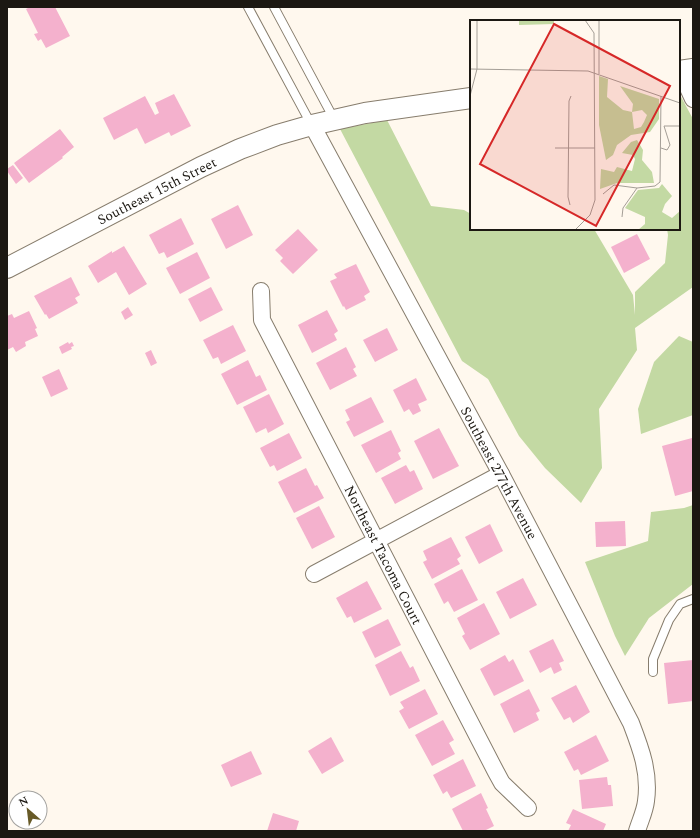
<svg xmlns="http://www.w3.org/2000/svg" width="700" height="838" font-family="Spectral,serif">
  <style>
    .green { fill: #c3d9a3 }
    .building { fill: #f4b1cd }
    .lines { fill: none; stroke-linecap: round; stroke-linejoin: round }
    .service-casing { stroke: #877d6d; stroke-width: 10 }
    .minor-casing { stroke: #877d6d; stroke-width: 18 }
    .tertiary-casing { stroke: #877d6d; stroke-width: 22 }
    .service { stroke: #fff; stroke-width: 8 }
    .minor { stroke: #fff; stroke-width: 16 }
    .tertiary { stroke: #fff; stroke-width: 20 }
    .labels { text-anchor: middle; dominant-baseline: central; stroke-width: 3.5; stroke-linejoin: round; paint-order: stroke }
    .street-label { font-size: 14px; fill: #1c1812; stroke: #fff }
    .inset-road { fill: none; stroke: #a49e96; stroke-width: 1 }
    .view { fill: #d62828; fill-opacity: 0.15; stroke: #d62828; stroke-width: 2 }
    .inset-edge { fill: none; stroke: #1c1812; stroke-width: 2 }
  </style>
  <rect width="100%" height="100%" fill="#fff8ee"/>
  <g class="green">
    <path d="M679,93l14,26v168l-58,41 2,22 -38,59 3,59 -21,35 -36,-35 -26,-32 -31,-57 -26,-18 -122,-232 47,-9 44,86 33,4 7,4v15h27l3,2 23,-2h70l39,66 2,20v-23l30,-29 3,-28 -1,-6h12z"/>
    <path d="M679,336l14,6v73l-52,19 -3,-25 16,-47z"/>
    <path d="M693,505v79l-44,34 -24,38 -10,-20 -30,-74 63,-21 3,-29 33,-4z"/>
  </g>
  <g class="building">
    <path d="M30,7h25l15,29 -24,12 -5,-9 -3,2 -4,-7 4,-1 -12,-24z"/>
    <path d="M174,94l17,32 -20,10 -2,-4 -24,12 -8,-16 -23,12 -11,-22 42,-22 10,19 4,-2 -4,-10z"/>
    <path d="M60,129l14,18 -12,10 1,1 -34,25 -15,-20z"/>
    <path d="M13,165l10,13 -7,6 -9,-13v-2z"/>
    <path d="M238,205l15,30 -27,14 -15,-30z"/>
    <path d="M181,218l13,26 -27,14 -3,-6 -5,2 -10,-19z"/>
    <path d="M298,229l20,21 -25,24 -13,-13 3,-3 -8,-8z"/>
    <path d="M637,234l13,25 -26,14 -13,-26z"/>
    <path d="M124,246l23,38 -18,11 -13,-23 -18,11 -10,-17 24,-15v2z"/>
    <path d="M197,252l13,26 -30,16 -14,-26z"/>
    <path d="M356,264l14,28 -6,4 2,4 -20,10 -2,-4 -1,1 -13,-26 7,-3 -3,-4z"/>
    <path d="M71,277l9,18 -5,3 3,5 -29,16 -3,-5 -1,1 -11,-19z"/>
    <path d="M211,287l12,23 -23,12 -12,-23z"/>
    <path d="M128,307l5,8 -8,5 -4,-8z"/>
    <path d="M327,310l11,21 -4,3 3,6 -25,13 -14,-28z"/>
    <path d="M29,311l8,17 -2,1 3,7 -13,6 1,4 -10,6 -3,-5 -6,3v-34l5,-2 2,4z"/>
    <path d="M233,325l13,26 -25,13 -3,-7 -5,2 -10,-19z"/>
    <path d="M387,328l11,22 -23,12 -12,-22z"/>
    <path d="M68,342l1,2 3,-2 2,4 -3,1 1,2 -10,5 -3,-7z"/>
    <path d="M346,347l10,20 -3,2 4,7 -27,14 -14,-27z"/>
    <path d="M151,350l6,13 -6,3 -6,-13z"/>
    <path d="M248,360l8,17 4,-2 7,15 -30,15 -16,-31z"/>
    <path d="M59,369l9,20 -17,8 -9,-20z"/>
    <path d="M416,378l11,22 -9,4 3,7 -8,4 -4,-6 -5,3 -11,-22z"/>
    <path d="M269,394l15,30 -16,9 -2,-5 -10,5 -13,-26z"/>
    <path d="M371,397l13,25 -30,15 -8,-15 4,-2 -5,-10z"/>
    <path d="M439,428l20,38 -26,13 -19,-38z"/>
    <path d="M391,430l10,21 -3,2 3,6 -25,14 -15,-28z"/>
    <path d="M289,433l13,25 -25,13 -3,-6 -4,2 -10,-19z"/>
    <path d="M692,438l1,53 -18,5 -13,-50z"/>
    <path d="M406,465l4,7 4,-2 9,19 -28,15 -14,-26z"/>
    <path d="M306,468l9,18 2,-1 7,13 -30,15 -16,-31z"/>
    <path d="M319,506l16,31 -23,12 -16,-31z"/>
    <path d="M625,521l1,25 -30,1 -1,-25z"/>
    <path d="M490,524l13,27 -24,13 -14,-27z"/>
    <path d="M451,537l10,19 -4,3 3,5 -28,15 -9,-17 4,-2 -4,-9z"/>
    <path d="M462,569l16,31 -24,12 -6,-11 -4,3 -10,-20z"/>
    <path d="M523,578l14,27 -27,14 -14,-27z"/>
    <path d="M367,581l15,28 -28,14 -3,-7 -4,2 -11,-20z"/>
    <path d="M484,603l16,31 -30,16 -8,-14 3,-2 -8,-16z"/>
    <path d="M388,619l13,26 -26,13 -13,-26z"/>
    <path d="M553,639l11,22 -5,2 3,7 -8,4 -3,-7 -11,6 -11,-22z"/>
    <path d="M401,651l9,17 3,-2 7,15 -30,15 -15,-31z"/>
    <path d="M505,655l4,7 4,-3 11,22 -30,15 -14,-27z"/>
    <path d="M693,660v41l-25,3 -4,-41z"/>
    <path d="M576,685l14,27 -17,11 -3,-6 -6,3 -13,-22z"/>
    <path d="M425,689l13,25 -29,15 -10,-18 5,-3 -4,-6z"/>
    <path d="M529,689l11,22 -4,2 3,7 -25,13 -14,-29z"/>
    <path d="M443,720l11,20 -5,3 6,11 -23,12 -17,-31z"/>
    <path d="M596,735l13,26 -28,14 -3,-6 -4,2 -10,-19z"/>
    <path d="M331,737l13,24 -22,13 -14,-23z"/>
    <path d="M251,751l11,23 -31,13 -10,-22z"/>
    <path d="M463,759l13,27 -25,12 -4,-7 -4,3 -10,-19z"/>
    <path d="M607,777l1,8h3l2,21 -31,3 -3,-29z"/>
    <path d="M481,793l7,15 -2,1 8,17 -10,5h-21l-11,-22z"/>
    <path d="M573,809l33,15 -3,7h-35l3,-6 -5,-2z"/>
    <path d="M273,813l26,8 -3,10h-29z"/>
  </g>
  <g class="lines">
    <defs>
      <g id="service">
        <path d="M248,7l63,117"/>
        <path d="M274,7l60,112"/>
        <path d="M653,672v-13l16,-39 11,-16 13,-5"/>
      </g>
      <g id="minor">
        <path d="M680,71l13,28"/>
        <path d="M312,125l189,349 130,249c10,26 19,50 15,78 -1,10 -6,20 -9,30"/>
        <path d="M261,291l1,29 234,452 6,11 26,25"/>
        <path d="M314,574l187,-100"/>
      </g>
      <g id="tertiary">
        <path d="M679,71l14,-2"/>
        <path d="M7,268l194,-101 39,-18 37,-14 35,-10 53,-12 106,-15"/>
      </g>
    </defs>
    <use href="#service" class="service-casing"/>
    <use href="#minor" class="minor-casing"/>
    <use href="#tertiary" class="tertiary-casing"/>
    <use href="#service" class="service"/>
    <use href="#minor" class="minor"/>
    <use href="#tertiary" class="tertiary"/>
  </g>
  <g class="labels">
    <g class="street-label">
      <text transform="translate(157 191) rotate(-27)">Southeast 15th Street</text>
      <text transform="translate(499 473) rotate(62)">Southeast 277th Avenue</text>
      <text transform="translate(383 555) rotate(63)">Northeast Tacoma Court</text>
    </g>
  </g>
  <g transform="translate(470 20)">
    <rect width="210" height="210" fill="#fff8ee"/>
    <path d="M49,0h35v4l-35,1zM129,56l9,3 -1,18 16,13 9,2 1,-8 -13,-18 39,13v20l-9,13 -19,3 -14,10 -4,10 -7,5 -7,-35zM172,90l5,5 -3,7 -3,5 -7,2 -2,-17zM167,120l6,10 -1,10 10,12 2,11h-37l-17,6 1,-20 13,3 3,-5 15,4 3,-12 -2,-4 -11,-2 9,-11zM192,164l10,12 -7,8 -3,8 10,6 8,-7v19h-42l7,-6v-7l-20,-9 13,-18 21,-2z" fill="#c3d9a3" fill-rule="evenodd"/>
    <path class="inset-road" d="M0,49l118,2 92,32M129,54v-54M0,76l7,-27v-49M194,106h16M85,128h40M191,128l6,2 3,-5 -6,-19M133,174l11,-9 23,3M100,185l-2,-8 1,-96 2,-5M152,197l1,-9 14,-20 18,-2 5,-4 1,-86M105,210l15,-15 5,-15 -1,-167 -9,-13"/>
    <path class="view" d="M84,4l116,62 -74,140 -116,-62z"/>
    <rect width="210" height="210" class="inset-edge"/>
  </g>
  <rect width="700" height="838" fill="none" stroke="#1c1812" stroke-width="16"/>
  <g transform="translate(28 810) rotate(332)"><circle r="19" fill="#ffffff" stroke="#a4a3a0"/>
  <path d="M0-3L7 15L0 10L-7 15Z" fill="#675a27"/>
  <text y="-6" font-size="11" font-weight="bold" text-anchor="middle" fill="#1c1812">N</text>
  </g>
</svg>
